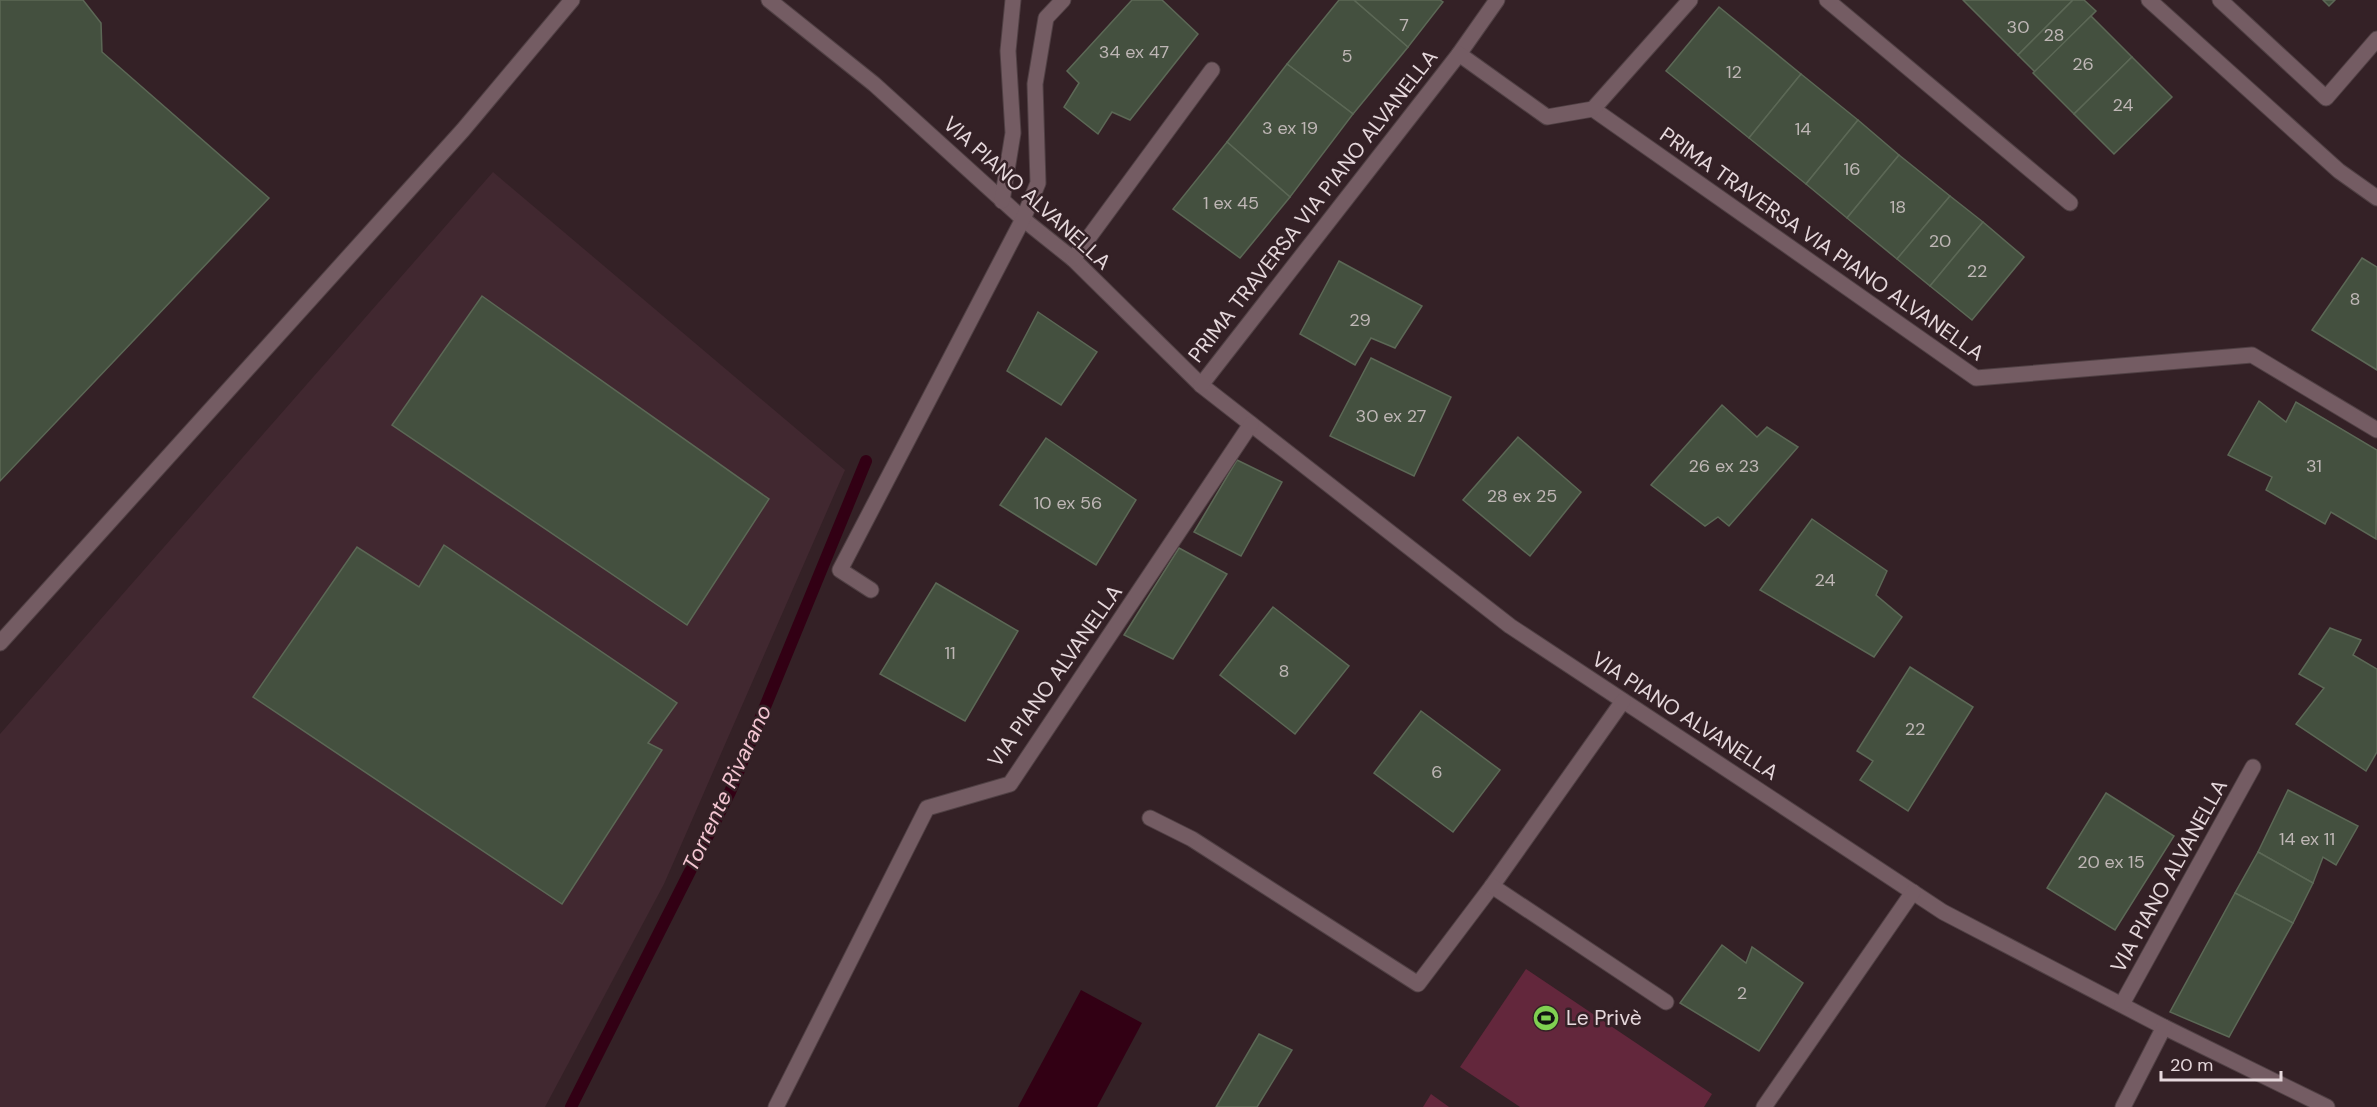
<svg xmlns="http://www.w3.org/2000/svg" width="2377" height="1107" font-family="'DM Sans',sans-serif">
  <style>
    .built { fill: #412830 }
    .green { fill: #63273c }
    .water { fill: #320014 }
    .lines { fill: none; stroke-linecap: round; stroke-linejoin: round }
    .stream { stroke: #320014; stroke-width: 12 }
    .building { fill: #44503f; stroke: #5c6856; stroke-width: 1.5 }
    .street-casing { stroke: #504044; stroke-width: 17 }
    .street { stroke: #745c63; stroke-width: 15 }
    .labels { text-anchor: middle; dominant-baseline: central; stroke-width: 5; stroke-linejoin: round; paint-order: stroke }
    .number-label { font-size: 18px; fill: #beb6b5 }
    .street-label { font-size: 21px; fill: #e6d8dc; stroke: #342126 }
    .poi-label { font-size: 21px; fill: #e6d8dc; stroke: #342126; text-anchor: start }
    .water-label { font-size: 22px; font-style: italic; fill: #f4c6d2; stroke: #342126 }
  </style>
  <rect width="100%" height="100%" fill="#342126"/>
  <path class="built" d="M493,172l352,298 -181,414 -119,223h-545v-373z"/>
  <g class="green">
    <path d="M1526,969l186,125 -8,13h-184l-60,-40z"/>
    <path d="M1431,1094l18,13h-26z"/>
  </g>
  <path class="water" d="M1081,990l61,33 -45,84h-79z"/>
  <g class="lines">
    <path class="stream" d="M571,1107l159,-315 136,-331"/>
  </g>
  <g class="building">
    <path d="M0,0h83l18,23 1,29 167,146 -269,283z"/>
    <path d="M1132,0h30l36,34 -68,86 -18,-8 -14,22 -34,-27 15,-24 -12,-12z"/>
    <path d="M1339,0h15l54,47 -55,67 -66,-50z"/>
    <path d="M1354,0h86l3,2 -35,45z"/>
    <path d="M1963,0h110l-55,55z"/>
    <path d="M2073,0h11l12,11 -61,61 -17,-17z"/>
    <path d="M2323,0h12l-6,6z"/>
    <path d="M1719,7l82,67 -52,64 -83,-67z"/>
    <path d="M2091,16l41,41 -58,57 -41,-41z"/>
    <path d="M2132,57l40,40 -58,57 -40,-40z"/>
    <path d="M1287,64l66,50 -63,83 -63,-55z"/>
    <path d="M1801,74l57,46 -52,64 -57,-46z"/>
    <path d="M1858,120l41,35 -52,63 -41,-34z"/>
    <path d="M1227,142l63,55 -50,61 -67,-49z"/>
    <path d="M1899,155l51,41 -53,63 -50,-41z"/>
    <path d="M1950,196l33,26 -53,64 -33,-27z"/>
    <path d="M1983,222l41,35 -52,63 -42,-34z"/>
    <path d="M2362,258l15,9v103l-65,-40z"/>
    <path d="M1339,261l83,45 -27,42 -24,-10 -16,27 -55,-31z"/>
    <path d="M482,296l287,203 -82,126 -295,-200z"/>
    <path d="M1038,312l59,40 -36,53 -54,-34z"/>
    <path d="M1371,358l80,39 -37,79 -84,-40z"/>
    <path d="M2259,401l27,21 10,-20 81,48 -1,89 -45,-27 -6,12 -59,-34 6,-13 -44,-22z"/>
    <path d="M1722,405l35,32 10,-10 31,20 -69,79 -11,-9 -13,9 -54,-41z"/>
    <path d="M1518,437l63,55 -51,64 -67,-56z"/>
    <path d="M1046,438l90,62 -40,65 -96,-60z"/>
    <path d="M1237,460l45,22 -41,74 -47,-24z"/>
    <path d="M1812,519l75,52 -11,24 26,22 -28,40 -114,-67z"/>
    <path d="M444,545l233,158 -29,40 14,7 -100,154 -309,-207 104,-150 62,40z"/>
    <path d="M1179,548l48,26 -54,85 -49,-24z"/>
    <path d="M936,583l82,48 -53,90 -85,-47z"/>
    <path d="M1273,607l76,59 -54,68 -75,-59z"/>
    <path d="M2330,628l31,12 -8,15 24,14v83l-11,19 -70,-47 28,-36 -25,-14z"/>
    <path d="M1910,667l63,40 -65,104 -48,-31 13,-19 -16,-10z"/>
    <path d="M1421,711l79,59 -47,62 -79,-59z"/>
    <path d="M2288,790l70,36 -22,39 -13,-8 -10,26 -55,-31z"/>
    <path d="M2106,793l68,43 -59,94 -68,-42z"/>
    <path d="M2258,852l55,31 -20,40 -58,-30z"/>
    <path d="M2235,893l58,30 -64,114 -59,-25z"/>
    <path d="M1722,945l24,18 6,-16 51,36 -44,68 -79,-48z"/>
    <path d="M1259,1034l33,16 -35,57h-41z"/>
  </g>
  <g class="lines">
    <defs>
      <g id="street">
        <path d="M769,0l105,84 149,135 50,40 128,126 309,241 433,286 221,115 163,80"/>
        <path d="M1827,0l243,203"/>
        <path d="M2149,0l190,171 38,27"/>
        <path d="M2220,0l106,98 51,-59"/>
        <path d="M1459,54l38,-54"/>
        <path d="M1593,109l383,269 276,-23 125,75"/>
        <path d="M1002,201l11,-68 -5,-82 5,-51"/>
        <path d="M1073,259l139,-189"/>
        <path d="M1201,385l258,-331 88,63 46,-8 97,-109"/>
        <path d="M871,590l-31,-20 183,-351 15,-36 -3,-99 11,-66 17,-18"/>
        <path d="M0,643l463,-513 109,-130"/>
        <path d="M1150,818l42,21 226,145 74,-98 131,-185"/>
        <path d="M1492,886l174,116"/>
        <path d="M2122,1004l131,-237"/>
        <path d="M776,1107l151,-299 83,-24 241,-360"/>
        <path d="M1764,1107l149,-215"/>
        <path d="M2123,1107l41,-80"/>
      </g>
    </defs>
    <use href="#street" class="street-casing"/>
    <use href="#street" class="street"/>
  </g>
  <defs>
    <symbol id="stadium-disc" viewBox="-11 -11 22 22"><circle r="9.5" fill="#80d051" stroke="#342126"/><path d="M0-5a6.5 5 0 1 0 0 10a6.5 5 0 1 0 0-10ZM-3.5-1.8h7v3.6h-7Z" fill="#111"/></symbol>
  </defs>
  <g fill-rule="evenodd">
    <use href="#stadium-disc" x="1531" y="1003" width="30" height="30"/>
  </g>
  <g class="labels">
    <g class="number-label">
      <text x="1404" y="25">7</text>
      <text x="2018" y="27">30</text>
      <text x="2054" y="35">28</text>
      <text x="1134" y="52">34 ex 47</text>
      <text x="1347" y="56">5</text>
      <text x="2083" y="64">26</text>
      <text x="1734" y="72">12</text>
      <text x="2123" y="105">24</text>
      <text x="1290" y="128">3 ex 19</text>
      <text x="1803" y="129">14</text>
      <text x="1852" y="169">16</text>
      <text x="1231" y="203">1 ex 45</text>
      <text x="1898" y="207">18</text>
      <text x="1940" y="241">20</text>
      <text x="1977" y="271">22</text>
      <text x="2355" y="299">8</text>
      <text x="1360" y="320">29</text>
      <text x="1391" y="416">30 ex 27</text>
      <text x="1724" y="466">26 ex 23</text>
      <text x="2314" y="466">31</text>
      <text x="1522" y="496">28 ex 25</text>
      <text x="1068" y="503">10 ex 56</text>
      <text x="1825" y="580">24</text>
      <text x="950" y="653">11</text>
      <text x="1284" y="671">8</text>
      <text x="1915" y="729">22</text>
      <text x="1437" y="772">6</text>
      <text x="2307" y="839">14 ex 11</text>
      <text x="2111" y="862">20 ex 15</text>
      <text x="1742" y="993">2</text>
    </g>
    <g class="street-label">
      <text transform="translate(1027 193) rotate(42)">VIA PIANO ALVANELLA</text>
      <text transform="translate(1313 206) rotate(-52)">PRIMA TRAVERSA VIA PIANO ALVANELLA</text>
      <text transform="translate(1822 244) rotate(35)">PRIMA TRAVERSA VIA PIANO ALVANELLA</text>
      <text transform="translate(1055 676) rotate(-55)">VIA PIANO ALVANELLA</text>
      <text transform="translate(1685 716) rotate(33)">VIA PIANO ALVANELLA</text>
      <text transform="translate(2169 876) rotate(-61)">VIA PIANO ALVANELLA</text>
    </g>
    <g class="poi-label">
      <text x="1566" y="1018">Le Privè</text>
    </g>
    <g class="water-label">
      <text transform="translate(727 788) rotate(-65)">Torrente Rivarano</text>
    </g>
  </g>
  <path d="M2161 1071v9h120v-9" fill="none" stroke="#e6d8dc" stroke-width="3"/>
  <text x="2170" y="1071" font-size="18" fill="#e6d8dc" stroke="#342126" stroke-width="4.5" paint-order="stroke">20 m</text>
</svg>
